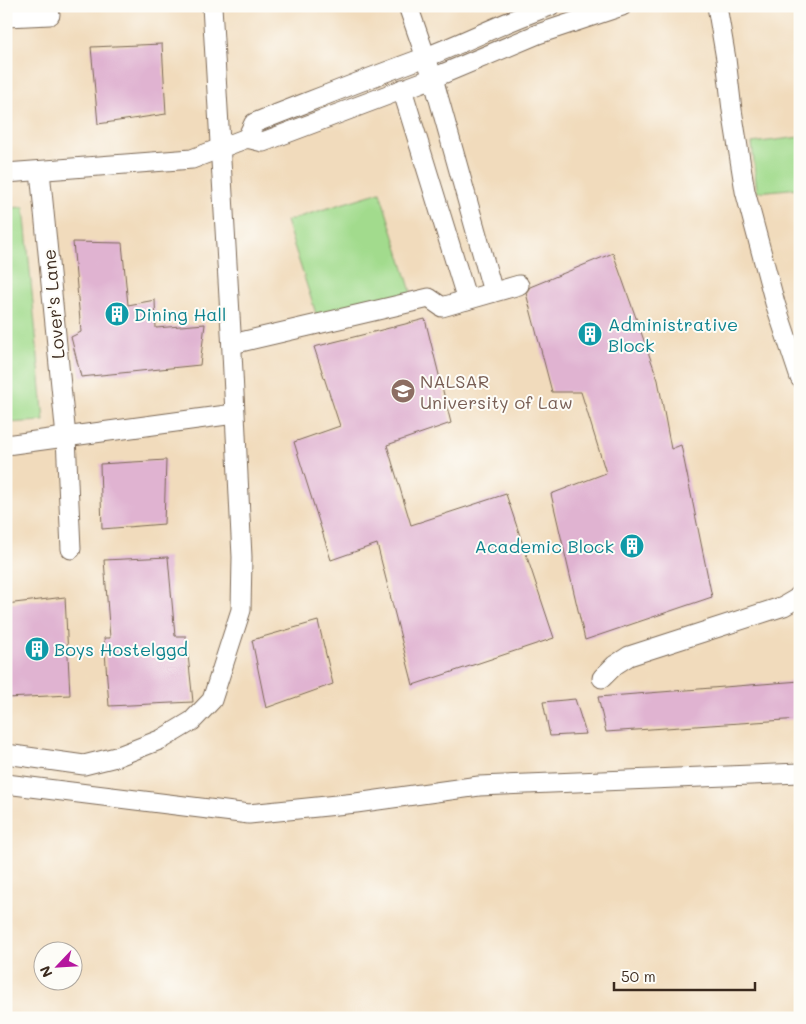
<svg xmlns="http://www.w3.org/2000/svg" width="806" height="1024" font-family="Mali,sans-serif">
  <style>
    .green { fill: #a2db8d; stroke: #6e8256 }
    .building { fill: #e0b3d1 }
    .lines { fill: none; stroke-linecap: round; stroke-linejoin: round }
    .minor-casing { stroke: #7b6855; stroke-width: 21 }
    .minor { stroke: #fff; stroke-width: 19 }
    .labels { text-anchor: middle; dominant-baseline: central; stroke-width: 4; stroke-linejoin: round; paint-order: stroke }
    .street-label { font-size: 18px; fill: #3b2a1e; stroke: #fdfcf7 }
    .culture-label { font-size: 18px; fill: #0d838f; stroke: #fdfcf7; text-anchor: start }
    .education-label { font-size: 18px; fill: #785e54; stroke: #fdfcf7; text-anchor: start }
  </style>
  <rect width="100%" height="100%" fill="#fdfcf7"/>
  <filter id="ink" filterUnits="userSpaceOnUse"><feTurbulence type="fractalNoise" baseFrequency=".02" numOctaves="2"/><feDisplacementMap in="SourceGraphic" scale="10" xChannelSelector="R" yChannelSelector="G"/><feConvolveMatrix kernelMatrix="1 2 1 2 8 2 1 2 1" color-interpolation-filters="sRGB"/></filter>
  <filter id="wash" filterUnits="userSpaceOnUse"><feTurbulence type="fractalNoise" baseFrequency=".0096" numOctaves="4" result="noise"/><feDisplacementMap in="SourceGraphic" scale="20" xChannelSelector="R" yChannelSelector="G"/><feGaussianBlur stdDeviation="1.12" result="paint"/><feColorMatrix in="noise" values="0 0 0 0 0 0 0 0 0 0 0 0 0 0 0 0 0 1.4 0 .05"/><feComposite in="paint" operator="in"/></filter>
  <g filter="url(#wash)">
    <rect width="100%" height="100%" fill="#f1dbbc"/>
    <g class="green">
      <path d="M800,137v51l-43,4 -5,-49z"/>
      <path d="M380,192l33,106 -94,25 -33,-102z"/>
      <path d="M24,207l20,214 -38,2v-215z"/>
    </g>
    <g id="blocks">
      <g class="building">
        <path d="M162,44l4,70 -68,10 -7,-77z"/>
        <path d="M73,242l49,1 6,62 27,-5 1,28 49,-4 -5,41 -119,12 -10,-40 10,-5z"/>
        <path d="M613,253l45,127 13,69 10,-4 31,152 -127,43 -34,-146 55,-21 -25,-81h-29l-26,-99 4,-6z"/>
        <path d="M425,319l26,104 -64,22 24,80 95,-31 48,144 -141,47 -36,-141 -46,16 -37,-118 46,-16 -26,-79z"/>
        <path d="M166,460l-2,64 -62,5 -2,-65z"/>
        <path d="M168,557l7,79h11l7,66 -84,4 -5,-68h6l-6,-78z"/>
        <path d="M65,597l5,98 -64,3v-94z"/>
        <path d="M318,621l15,63 -67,24 -14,-68z"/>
        <path d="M800,681v38l-194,13 -8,-35z"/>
        <path d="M575,699l11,35 -36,2 -7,-34z"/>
      </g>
    </g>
  </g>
  <g filter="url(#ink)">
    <use href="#blocks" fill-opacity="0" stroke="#7b6855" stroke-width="1"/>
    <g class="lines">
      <defs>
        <g id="minor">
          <path d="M408,6l25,72 60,214"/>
          <path d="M717,6l9,53 6,51 13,81 30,112 25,75"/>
          <path d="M6,17l44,-2"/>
          <path d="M402,89l65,211"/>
          <path d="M247,138l7,-15c57,-22 114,-45 172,-66 42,-16 82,-37 124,-51"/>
          <path d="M40,171l26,266 5,112"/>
          <path d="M6,173l186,-14 55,-21 16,4 170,-64 105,-44 84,-28"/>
          <path d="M232,344l197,-46 13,9 77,-22"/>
          <path d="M6,445l228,-31"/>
          <path d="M602,678l13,-13 14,-9 155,-50 12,-7 4,-4"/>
          <path d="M6,754l78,11 32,-8 46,-18 30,-18 20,-21 29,-90 1,-53 -11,-225 -19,-326"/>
          <path d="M6,784l243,30 107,-11 123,-17 321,-13"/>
        </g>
      </defs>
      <use href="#minor" class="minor-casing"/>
      <use href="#minor" class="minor"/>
    </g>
  </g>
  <defs>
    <symbol id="building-disc" viewBox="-11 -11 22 22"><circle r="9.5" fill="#0f9aa8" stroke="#fdfcf7"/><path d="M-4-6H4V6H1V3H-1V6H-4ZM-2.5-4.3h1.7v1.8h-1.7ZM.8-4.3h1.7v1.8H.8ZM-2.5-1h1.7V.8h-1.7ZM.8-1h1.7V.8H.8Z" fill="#fff"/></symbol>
    <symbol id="university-disc" viewBox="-11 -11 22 22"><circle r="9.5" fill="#8d6e63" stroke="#fdfcf7"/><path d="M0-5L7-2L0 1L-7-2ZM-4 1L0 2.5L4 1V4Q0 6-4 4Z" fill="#fff"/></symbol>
  </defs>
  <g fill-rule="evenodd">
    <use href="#building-disc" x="103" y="300" width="28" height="28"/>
    <use href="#building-disc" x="576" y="320" width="28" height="28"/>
    <use href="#university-disc" x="389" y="377" width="28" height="28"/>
    <use href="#building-disc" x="618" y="532" width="28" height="28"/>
    <use href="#building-disc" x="23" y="635" width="28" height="28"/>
  </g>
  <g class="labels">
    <g class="street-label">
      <text transform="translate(53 304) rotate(-95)">Lover's Lane</text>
    </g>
    <g class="culture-label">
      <text x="134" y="314">Dining Hall</text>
      <text x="608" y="324">Administrative<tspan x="608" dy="21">Block</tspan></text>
      <text x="614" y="546" text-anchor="end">Academic Block</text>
      <text x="54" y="649">Boys Hostelggd</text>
    </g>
    <g class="education-label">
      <text x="420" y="381">NALSAR<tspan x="420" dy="21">University of Law</tspan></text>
    </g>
  </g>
  <rect width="806" height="1024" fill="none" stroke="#fdfcf7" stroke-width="25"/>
  <g transform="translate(58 966) rotate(245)"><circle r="24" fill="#fdfcf7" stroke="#afa8a0"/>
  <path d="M0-4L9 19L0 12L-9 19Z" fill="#b5179e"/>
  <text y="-8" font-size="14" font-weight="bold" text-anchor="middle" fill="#3b2a1e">N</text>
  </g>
  <path d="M614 982v8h141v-8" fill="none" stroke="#3b2a1e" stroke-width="2.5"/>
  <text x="621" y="982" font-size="15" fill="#3b2a1e" stroke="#fdfcf7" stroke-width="4" paint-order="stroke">50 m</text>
</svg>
